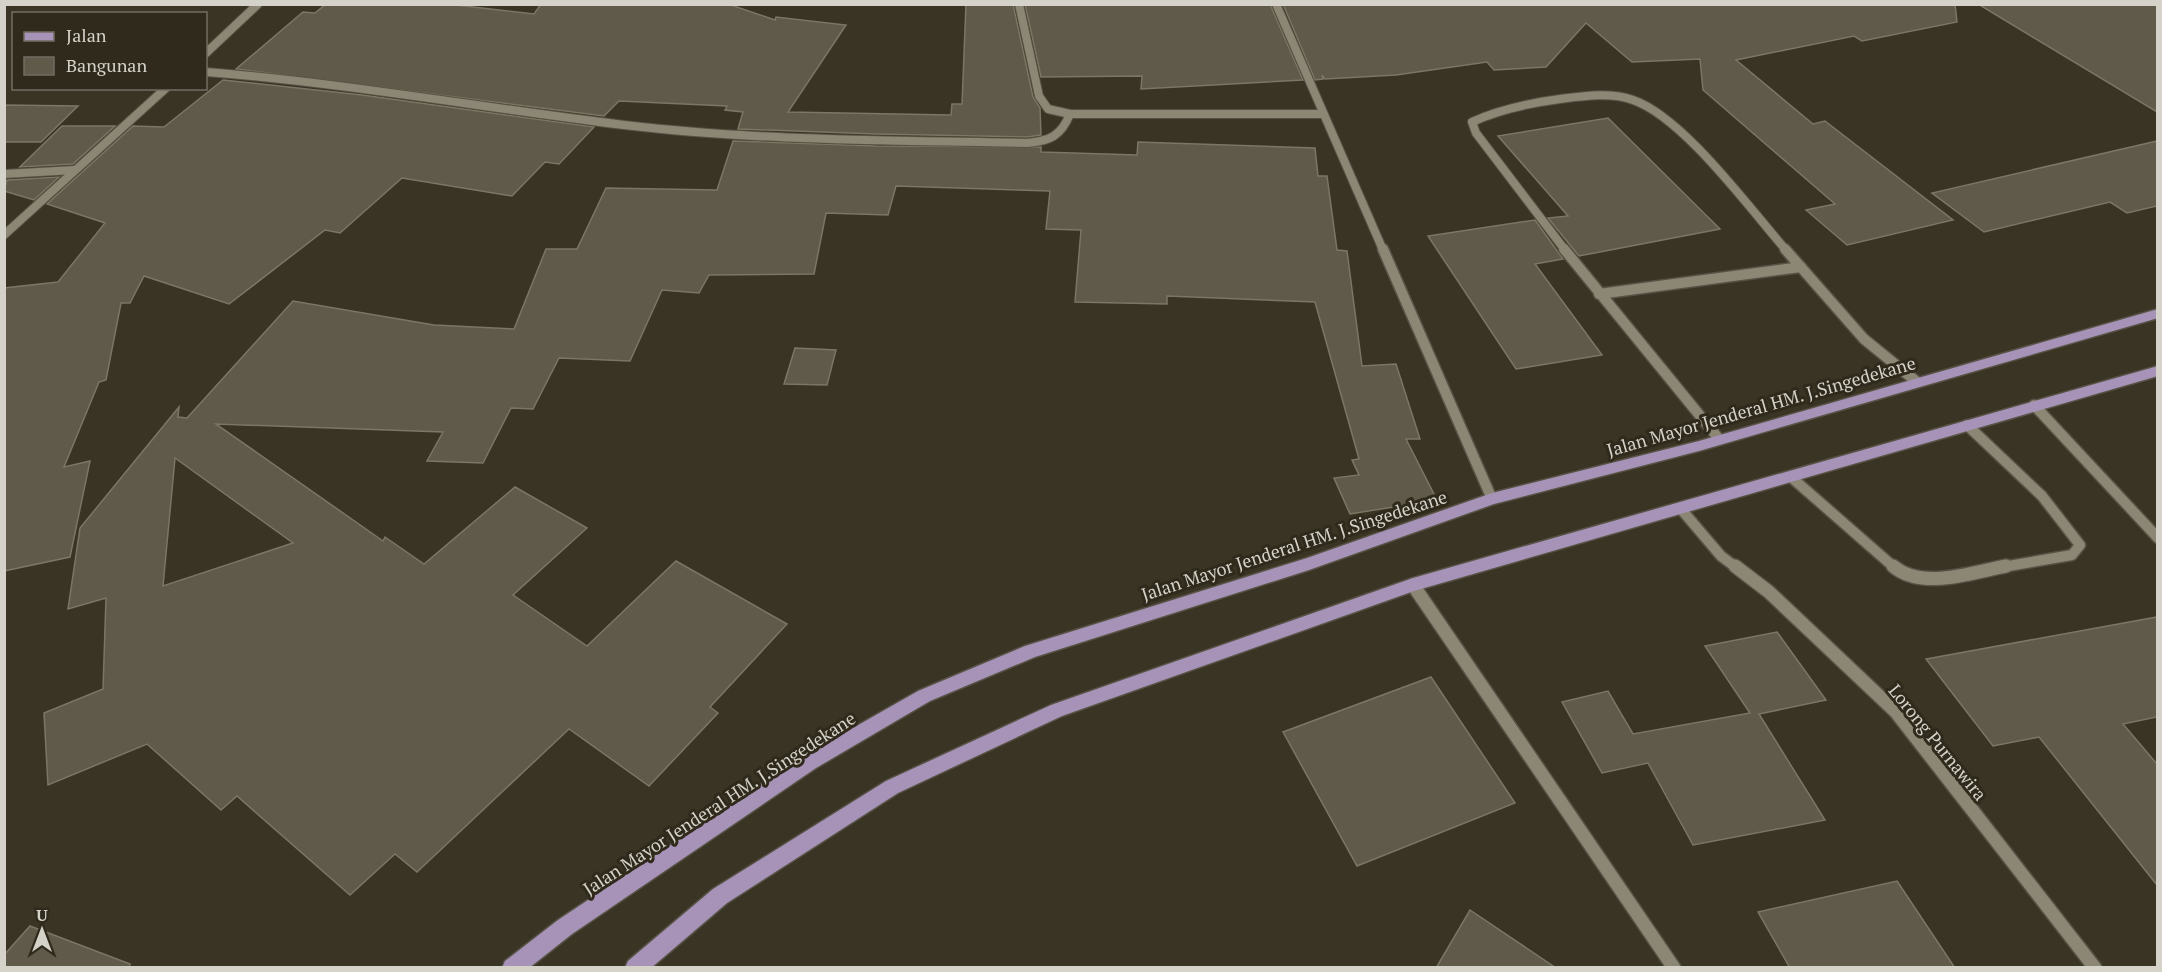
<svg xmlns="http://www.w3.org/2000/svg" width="2162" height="972" font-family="'PT Serif',serif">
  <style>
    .building { fill: #5f5a49; stroke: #7c7665; stroke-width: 1.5; fill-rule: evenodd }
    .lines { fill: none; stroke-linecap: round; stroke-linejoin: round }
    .minor-far2-casing { stroke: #565245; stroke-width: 10 }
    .minor-far1-casing { stroke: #565245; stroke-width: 13 }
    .minor-casing { stroke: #565245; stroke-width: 16 }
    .major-casing { stroke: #565245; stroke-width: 3 }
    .minor-far2 { stroke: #8c8674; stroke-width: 8 }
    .minor-far1 { stroke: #8c8674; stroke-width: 10 }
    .minor { stroke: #8c8674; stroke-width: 13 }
    .major { fill: #a793b7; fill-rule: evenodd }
    .labels { text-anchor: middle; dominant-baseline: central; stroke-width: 6; stroke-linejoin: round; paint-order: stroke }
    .street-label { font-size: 18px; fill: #d5d2c9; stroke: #2f2a1b }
  </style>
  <rect width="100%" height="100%" fill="#393424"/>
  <g class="building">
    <path d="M326,4h121l87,10 7,-10h187l47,16 1,-3 70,8 -58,87 163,3 1,-11h10l4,-100h47l20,93 7,11 1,27 -14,2 -151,-3 -138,-5 5,-17 -18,-2 2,-4 -108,-5 -15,15 -368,-47 67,-57 12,1z"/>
    <path d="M1025,4h245l33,76 -162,9 1,-13 -101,1z"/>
    <path d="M1283,4h672l2,18 -95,19 -8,-5 -118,24 77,64 12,-3 128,99 -106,25 -41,-35 29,-6 -132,-114 -3,-31 -68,3 -46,-39 -40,44 -52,3 -7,-8 -91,13 -71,4 -3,-4 1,4 -8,1z"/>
    <path d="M1978,4h179v108z"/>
    <path d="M223,80l139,15 232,32 -35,37 -14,-2 -33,34 -110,-18 -62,55 -15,-3 -96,74 -85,-28 -14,27h-9l-15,77 -7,2 -35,85 26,-6 -20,96 -66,14v-283l54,-6 47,-59 -58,-19 86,-78 31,1z"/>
    <path d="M4,105l74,1 -37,36h-37z"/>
    <path d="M1608,118l112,111 -141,27 -31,-38 20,-2 -70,-80z"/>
    <path d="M62,126h53l-42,38 -53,3z"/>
    <path d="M733,141l143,5 165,1v5l96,3 1,-13 177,6 3,28h9l10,74 10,1 15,115 34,-2 24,75h-14l31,61 -87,14 -16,-36 25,-3 -7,-15 7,-1 -44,-157 -148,-6v8l-92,-2 6,-72 -35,-1 4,-38 -154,-5 -8,29 -62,-2 -12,61 -105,1 -10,18 -37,-3 -32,71 -71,-3 -26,51 -22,-1 -28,55 -56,-2 16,-29 -227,-8 167,117 2,-4 39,27 91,-77 72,41 -74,67 74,51 89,-85 111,63 -77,83 8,6 -69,73 -80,-57 -152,143 -22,-18 -45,41 -113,-99 -16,14 -74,-66 -99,41 -4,-72 59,-24 3,-91 -38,11 12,-81 99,-121 -1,10 9,1 106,-117 141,24 80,4 32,-80h31l29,-61 111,2zM175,458l118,85 -130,43z"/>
    <path d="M2157,141v65l-30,7 -17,-11 -126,30 -52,-39z"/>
    <path d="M59,177l-25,23 -30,-9 3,-11z"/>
    <path d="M1535,220l28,39 -28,5 67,91 -86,14 -88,-133z"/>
    <path d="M795,348l41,2 -9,35 -43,-1z"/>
    <path d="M2157,617v100l-34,7 34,40v121l-118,-148 -46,9 -67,-87z"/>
    <path d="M1777,632l49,68 -67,14 66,106 -132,25 -45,-82 -46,10 -40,-71 46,-11 25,43 117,-21 -45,-67z"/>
    <path d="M1431,677l84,126 -158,63 -74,-134z"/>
    <path d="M1897,881l58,87h-165l-32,-56z"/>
    <path d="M1470,910l86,58h-120z"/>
    <path d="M30,926l100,38 -1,4h-125v-13z"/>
  </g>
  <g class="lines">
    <defs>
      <g id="minor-far2">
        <path d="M1019,4l20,92 9,13 22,5h253"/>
        <path d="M1276,4l107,246"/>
        <path d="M206,53l52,-49"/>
        <path d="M206,72c140,11 279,36 418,53 134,16 269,15 403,18 23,-2 34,-7 43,-29"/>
        <path d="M4,174l70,-4"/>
        <path d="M4,235l162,-147"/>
        <path d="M1565,250l-89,-117 -4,-11c28,-13 58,-19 88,-23 24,-3 51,-7 73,1 50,17 117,109 153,150"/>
      </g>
      <g id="minor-far1">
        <path d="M1383,249l109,250"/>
        <path d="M1564,249l155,190"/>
        <path d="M1785,249l79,90 53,43"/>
        <path d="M1599,294l202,-27"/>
        <path d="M2034,405l124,133"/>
        <path d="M1967,425l75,71 38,49 -8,10 -75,13"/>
        <path d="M1791,477l104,91"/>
        <path d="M1681,509l40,47 16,12"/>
      </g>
      <g id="minor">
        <path d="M1735,566l34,26 127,120 199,256"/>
        <path d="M1893,566c29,25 80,6 113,0"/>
        <path d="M1413,585l261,383"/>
      </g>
      <g id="major">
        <path d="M2158,309v9l-459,133 -205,53 -185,66 -274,87 -105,44 -114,67 -244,166 -43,34h-27l3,-7 53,-41 246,-164 114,-65 107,-45 282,-88 185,-65 207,-52z"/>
        <path d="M2158,366v10l-744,215 -352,125 -164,77 -171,110 -76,65h-26l3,-7 85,-72 173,-108 165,-76 362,-127z"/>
      </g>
    </defs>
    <use href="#minor-far2" class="minor-far2-casing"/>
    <use href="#minor-far1" class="minor-far1-casing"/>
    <use href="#minor" class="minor-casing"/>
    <use href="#major" class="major-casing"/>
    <use href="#minor-far2" class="minor-far2"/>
    <use href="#minor-far1" class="minor-far1"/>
    <use href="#minor" class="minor"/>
    <use href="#major" class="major"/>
  </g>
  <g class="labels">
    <g class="street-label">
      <text transform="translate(1761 406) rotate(-16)">Jalan Mayor Jenderal HM. J.Singedekane</text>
      <text transform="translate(1294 545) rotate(-18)">Jalan Mayor Jenderal HM. J.Singedekane</text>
      <text transform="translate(1938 742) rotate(51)">Lorong Purnawira</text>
      <text transform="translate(719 803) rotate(-33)">Jalan Mayor Jenderal HM. J.Singedekane</text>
    </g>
  </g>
  <rect width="2162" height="972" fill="none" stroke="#d5d2c9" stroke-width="12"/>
  <rect x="12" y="12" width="195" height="78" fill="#2f2a1b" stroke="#716d61" stroke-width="1.5"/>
  <rect x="24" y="32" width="30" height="9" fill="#a793b7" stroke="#716d61" stroke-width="1.5"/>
  <text x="66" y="42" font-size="18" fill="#d5d2c9">Jalan</text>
  <rect x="24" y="57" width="30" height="18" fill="#5f5a49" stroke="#716d61" stroke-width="1.5"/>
  <text x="66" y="72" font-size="18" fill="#d5d2c9">Bangunan</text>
  <g transform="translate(42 930)" stroke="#2f2a1b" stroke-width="4.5" paint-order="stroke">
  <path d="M0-4.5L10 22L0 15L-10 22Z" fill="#d5d2c9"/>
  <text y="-9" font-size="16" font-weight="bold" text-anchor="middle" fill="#d5d2c9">U</text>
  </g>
</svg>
